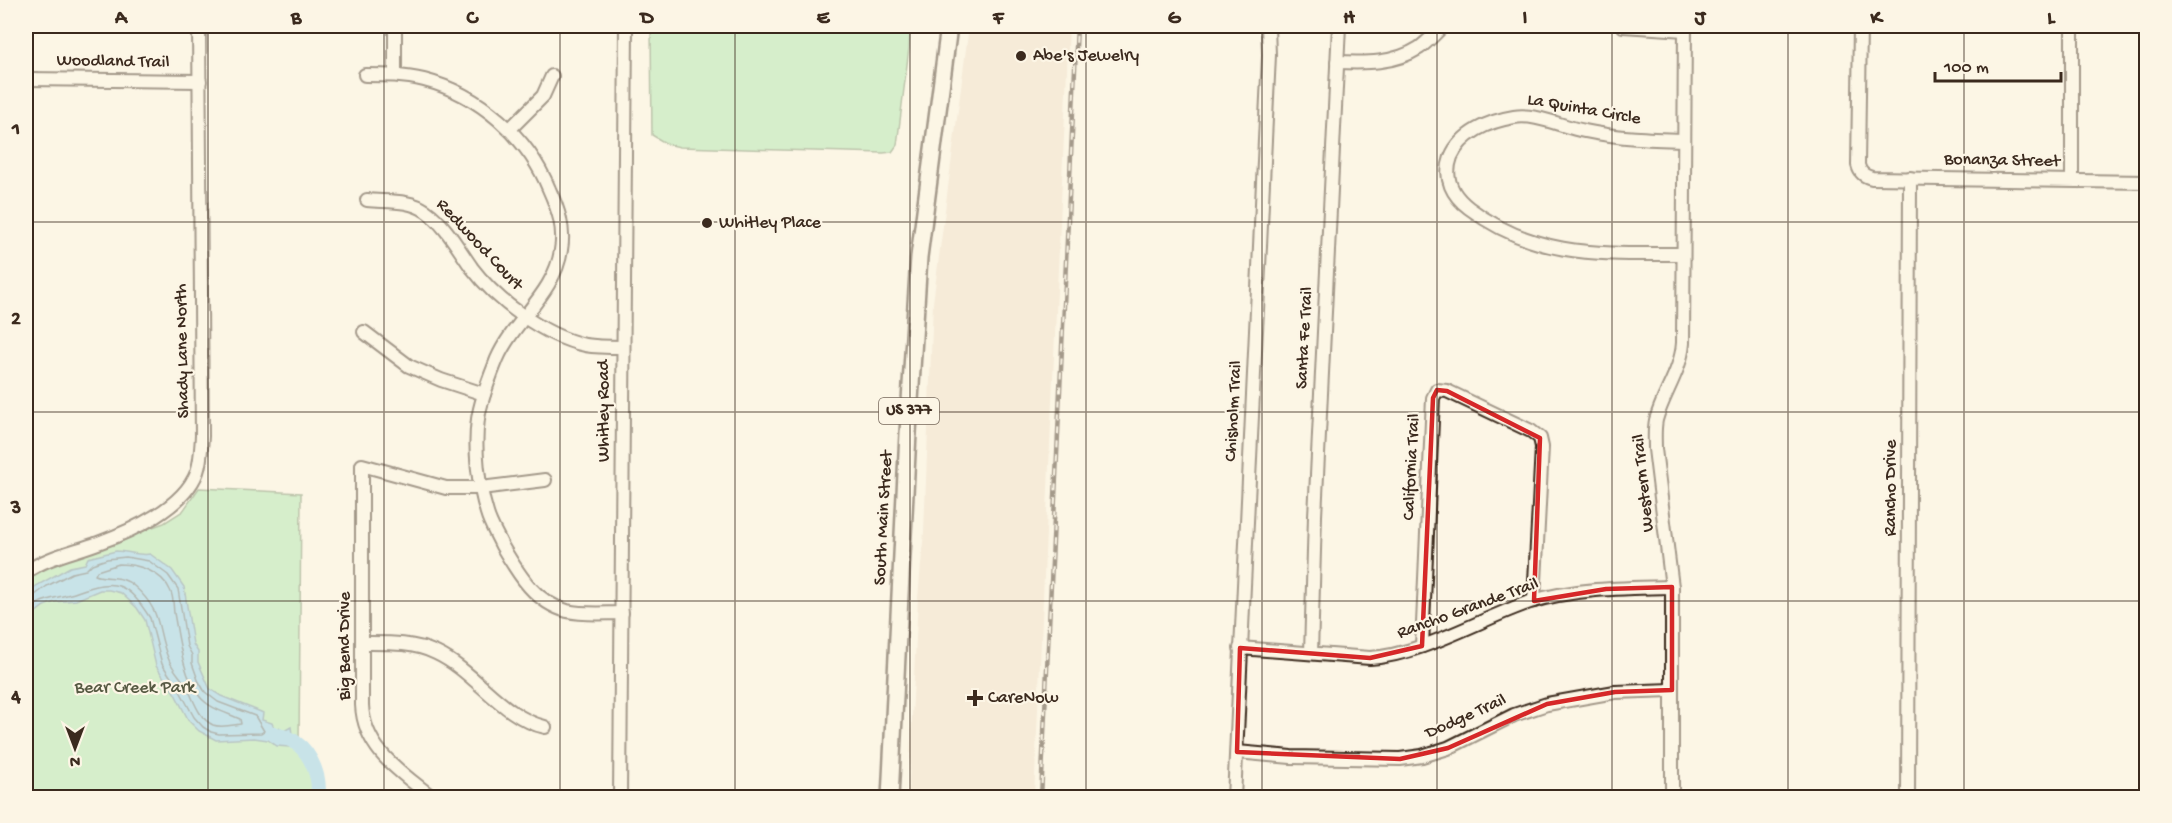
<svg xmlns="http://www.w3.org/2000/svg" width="2172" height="823" font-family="'Gochi Hand',sans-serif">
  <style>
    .built { fill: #efdec8 }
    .green { fill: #a9e5ac; stroke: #728865; stroke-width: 1.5 }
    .water { fill: #8bcdec; stroke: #6b8c9a; stroke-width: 1.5 }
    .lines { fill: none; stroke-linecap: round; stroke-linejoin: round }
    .shore { stroke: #5b6b70; stroke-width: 1.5 }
    .stream { stroke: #6b8c9a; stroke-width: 2 }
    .river { stroke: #8bcdec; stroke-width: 15 }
    .minor-casing { stroke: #3b2a1e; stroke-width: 16 }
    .major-casing { stroke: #3b2a1e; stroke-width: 20 }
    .minor { stroke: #fcf5e5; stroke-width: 12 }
    .major { stroke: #fcf5e5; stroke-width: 15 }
    .rail-casing { stroke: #3b2a1e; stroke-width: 4.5 }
    .rail { stroke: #fcf5e5; stroke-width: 2; stroke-dasharray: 7; stroke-linecap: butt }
    .marked { fill: none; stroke: #d62828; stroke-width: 4.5; stroke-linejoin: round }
    .grid { fill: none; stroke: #3b2a1e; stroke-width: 1.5; stroke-opacity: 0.55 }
    .poi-dot { fill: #3b2a1e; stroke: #fcf5e5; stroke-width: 2 }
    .labels { text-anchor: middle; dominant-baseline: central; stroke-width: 4.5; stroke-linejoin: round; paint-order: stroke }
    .shield { fill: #fcf5e5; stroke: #75675a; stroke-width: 1.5 }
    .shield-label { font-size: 16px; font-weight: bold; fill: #3b2a1e }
    .poi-label { font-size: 18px; fill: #3b2a1e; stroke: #fcf5e5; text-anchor: start }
    .street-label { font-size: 18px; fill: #3b2a1e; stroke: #fcf5e5 }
    .park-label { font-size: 18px; fill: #565942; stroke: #fcf5e5 }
    .neatline { fill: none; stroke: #3b2a1e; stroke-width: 2 }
    .grid-label { font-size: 20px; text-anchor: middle; font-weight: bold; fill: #3b2a1e }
  </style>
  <rect width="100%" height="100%" fill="#fcf5e5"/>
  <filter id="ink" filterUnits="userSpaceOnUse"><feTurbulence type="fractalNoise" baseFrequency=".0167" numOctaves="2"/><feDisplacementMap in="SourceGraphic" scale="12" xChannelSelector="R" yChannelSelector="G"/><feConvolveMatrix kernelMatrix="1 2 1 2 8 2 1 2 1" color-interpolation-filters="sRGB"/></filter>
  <g filter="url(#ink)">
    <path class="built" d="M969,26h100l-35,771h-126l10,-199 6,-67 9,-228z"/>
    <g class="green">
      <path d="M651,26h259l-1,22 -12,97 -5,7 -9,1 -203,-6 -13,-3 -15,-9z"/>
      <path d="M199,488l102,5 -2,251c12,13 23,36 18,53l-291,1v-226l138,-49 19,-12z"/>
    </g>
    <path class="water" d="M116,551c11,0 24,5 34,3l22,16 12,17 9,57 5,8v10l12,27 11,7 40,16 2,1 -1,7 10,3 2,5h5l5,3 7,-4 1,7 4,1 -7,12 -12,-1 -9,-6 -14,-2 -38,2 -17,-9 -10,-10 -14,-27 -19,-28 -11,-46 -8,-12 -16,-15 -12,-3h-9l-24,10 -21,2 -11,4 -18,14v-25l10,-9 34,-19 15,-3 3,-6z"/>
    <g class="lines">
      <g class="shore">
        <path d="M119,564c19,0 43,8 51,26 4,7 3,16 4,23 5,26 9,64 26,84 10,12 27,16 40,22l1,5c-8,1 -20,4 -28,1 -15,-7 -19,-25 -26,-38 -5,-9 -14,-17 -18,-27 -14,-31 -4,-47 -35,-74 -13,-12 -26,-6 -39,-11l2,-4z"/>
        <path d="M26,599l5,-1 16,-12 25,-13 14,-3 6,-6 15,-5 19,-2 23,4 19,14 10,14 9,57 5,9v8l6,17 7,12 13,10 37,14 9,15 -3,2 -42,1 -8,-2 -8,-5 -9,-10 -14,-26 -18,-27 -12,-46c-23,-36 -34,-40 -73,-26 -20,7 -34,5 -51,20"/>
      </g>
      <path class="stream" d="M319,792l7,6"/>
      <path class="river" d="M274,734c7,2 16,4 22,9 15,10 26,37 21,55"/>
      <defs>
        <g id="minor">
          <path d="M1623,26l62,4"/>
          <path d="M1860,26l-2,139c2,8 6,11 14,13l274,4"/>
          <path d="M1337,62c28,1 57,2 82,-14 9,-6 16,-15 24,-22"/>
          <path d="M365,75c20,0 39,0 59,5 55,14 104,57 125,109 9,20 16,39 12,61 -6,43 -47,70 -64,109 -7,18 -16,39 -19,60 -4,30 0,65 9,94 3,11 10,22 15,33 16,27 32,56 65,65 17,4 37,2 55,2"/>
          <path d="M395,75v-49"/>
          <path d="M26,79l174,2"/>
          <path d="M510,129l33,-33 9,-20"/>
          <path d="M2072,180v-154"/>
          <path d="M367,200c19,2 43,-1 59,11 19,13 33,39 46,57 25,33 72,68 113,77 12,2 25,2 37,2"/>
          <path d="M1683,254c-79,0 -147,5 -214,-46 -16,-12 -26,-29 -18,-51 10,-24 38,-36 63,-40 22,-4 48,10 71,14 33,7 66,8 99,9"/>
          <path d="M364,332l45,34 32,14 43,14"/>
          <path d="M26,572c21,-15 48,-20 72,-29 34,-12 86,-36 99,-71 4,-11 4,-24 5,-36l-3,-410"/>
          <path d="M363,643c25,0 50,-1 73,10 39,18 67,65 109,74"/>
          <path d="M1422,646l11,-248 4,-8 10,1 84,40 9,7 2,9 -8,154"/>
          <path d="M1240,648l130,10c51,-3 110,-39 160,-56 46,-14 95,-14 142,-15"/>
          <path d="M1311,653l4,-137 24,-490"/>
          <path d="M1237,752l54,5 109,2 22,-3 26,-8 66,-33 33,-11 68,-12 57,-2"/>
          <path d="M433,798c-32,-26 -69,-48 -71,-93v-240l84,23h35l64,-8"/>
          <path d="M620,798l6,-772"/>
          <path d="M1234,798l35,-743 -1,-29"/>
          <path d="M1672,798v-211l-17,-138c0,-10 -1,-19 1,-29 7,-26 25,-49 27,-77l2,-317"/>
          <path d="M1908,798l2,-620"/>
        </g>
        <path id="major" d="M890,798l18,-365 11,-176 30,-231"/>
      </defs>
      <use href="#minor" class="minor-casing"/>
      <use href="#major" class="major-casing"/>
      <use href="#minor" class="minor"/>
      <use href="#major" class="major"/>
      <defs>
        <path id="rail" d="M1041,798l36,-772"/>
      </defs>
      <use href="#rail" class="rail-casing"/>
      <use href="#rail" class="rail"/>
    </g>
  </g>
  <path d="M0 0H2172V823H0ZM1437,390l10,1 93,47 -6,163 72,-12 66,-2v103l-57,2 -68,12 -99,44 -48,11 -163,-7 3,-104 130,10 52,-12 11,-248z" fill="#fcf5e5" fill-opacity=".55" fill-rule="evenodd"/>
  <path class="marked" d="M1437,390l10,1 93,47 -6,163 72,-12 66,-2v103l-57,2 -68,12 -99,44 -48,11 -163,-7 3,-104 130,10 52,-12 11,-248z"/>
  <path class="grid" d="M208,26v772M384,26v772M560,26v772M735,26v772M910,26v772M1086,26v772M1262,26v772M1437,26v772M1612,26v772M1788,26v772M1964,26v772M26,222h2120M26,412h2120M26,601h2120"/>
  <g class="poi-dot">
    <circle cx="1021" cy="56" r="6"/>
    <circle cx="707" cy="223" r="6"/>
    <path d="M972 689h6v6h6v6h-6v6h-6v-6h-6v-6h6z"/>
  </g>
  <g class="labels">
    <rect class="shield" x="879" y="398" width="60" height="26" rx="4.5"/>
    <g class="shield-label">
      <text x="909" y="411">US 377</text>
    </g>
    <g class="poi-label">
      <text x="1033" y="56">Abe's Jewelry</text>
      <text x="719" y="223">Whitley Place</text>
      <text x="988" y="698">CareNow</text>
    </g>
    <g class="street-label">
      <text transform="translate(113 62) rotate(1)">Woodland Trail</text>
      <text transform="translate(1584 110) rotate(10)">La Quinta Circle</text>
      <text transform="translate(2002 161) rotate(1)">Bonanza Street</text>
      <text transform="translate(479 245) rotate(47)">Redwood Court</text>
      <text transform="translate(1305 338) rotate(-87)">Santa Fe Trail</text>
      <text transform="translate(183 351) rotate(-91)">Shady Lane North</text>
      <text transform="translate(604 411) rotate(-90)">Whitley Road</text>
      <text transform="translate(1234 411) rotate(-87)">Chisholm Trail</text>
      <text transform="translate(1412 467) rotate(-87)">California Trail</text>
      <text transform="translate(1644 483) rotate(-96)">Western Trail</text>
      <text transform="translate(1891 488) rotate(-90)">Rancho Drive</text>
      <text transform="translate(884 518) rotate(-87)">South Main Street</text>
      <text transform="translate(1468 609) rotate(-20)">Rancho Grande Trail</text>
      <text transform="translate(345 646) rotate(-90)">Big Bend Drive</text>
      <text transform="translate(1466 717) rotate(-24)">Dodge Trail</text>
    </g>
    <g class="park-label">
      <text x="135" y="688">Bear Creek Park</text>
    </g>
  </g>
  <rect width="2172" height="823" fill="none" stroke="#fcf5e5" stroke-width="66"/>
  <g transform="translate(75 748) rotate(180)" stroke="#fcf5e5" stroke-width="4.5" paint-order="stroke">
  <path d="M0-4.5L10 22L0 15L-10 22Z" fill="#3b2a1e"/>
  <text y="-9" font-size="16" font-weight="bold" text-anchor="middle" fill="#3b2a1e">N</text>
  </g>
  <path d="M1935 72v9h126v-9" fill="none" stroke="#3b2a1e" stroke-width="3"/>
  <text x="1944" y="72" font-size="18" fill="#3b2a1e" stroke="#fcf5e5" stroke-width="4.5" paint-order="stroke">100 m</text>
  <rect x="33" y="33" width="2106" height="757" class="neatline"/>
  <g class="grid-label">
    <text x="121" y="23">A</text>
    <text x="296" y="23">B</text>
    <text x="472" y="23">C</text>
    <text x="647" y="23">D</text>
    <text x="823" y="23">E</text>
    <text x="998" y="23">F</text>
    <text x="1174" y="23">G</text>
    <text x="1349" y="23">H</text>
    <text x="1525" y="23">I</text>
    <text x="1700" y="23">J</text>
    <text x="1876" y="23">K</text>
    <text x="2051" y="23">L</text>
    <text x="16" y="134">1</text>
    <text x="16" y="324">2</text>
    <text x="16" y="513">3</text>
    <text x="16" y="702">4</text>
  </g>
</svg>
